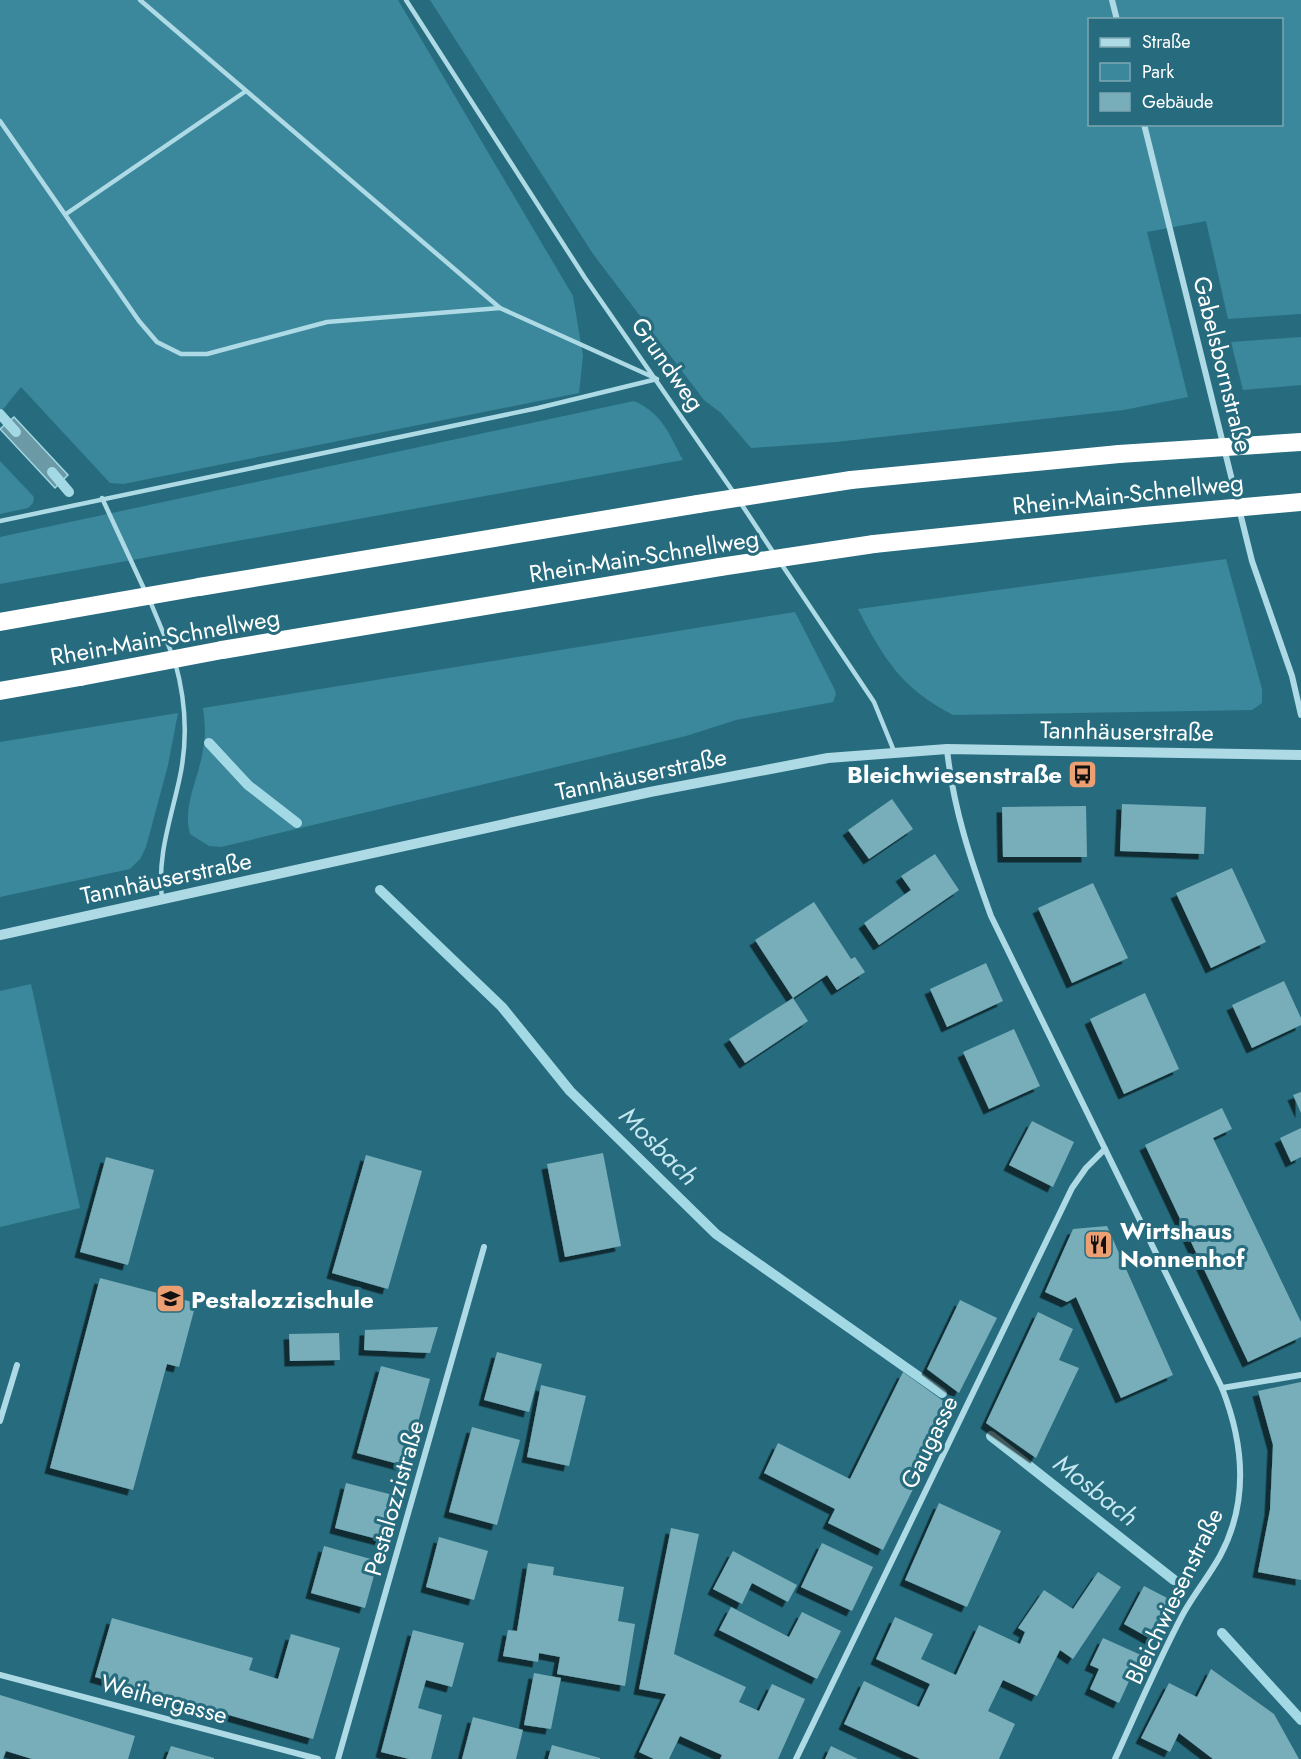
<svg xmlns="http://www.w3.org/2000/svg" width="1301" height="1759" font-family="Jost,sans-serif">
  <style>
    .green { fill: #3b879b; fill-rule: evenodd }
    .water { fill: #6b9aa6; stroke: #a2d9e5; stroke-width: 1.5 }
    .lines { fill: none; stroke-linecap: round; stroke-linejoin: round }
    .stream { stroke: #a2d9e5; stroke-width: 10 }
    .building { fill: #78adba; filter: url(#shadow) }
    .service { stroke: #aedae5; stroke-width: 4.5 }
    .minor { stroke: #aedae5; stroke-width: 6 }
    .tertiary { stroke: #aedae5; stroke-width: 10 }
    .motorway { stroke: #fff; stroke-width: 18 }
    .motorway-bridge { stroke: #fff; stroke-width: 18 }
    .labels { text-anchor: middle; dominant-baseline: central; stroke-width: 6; stroke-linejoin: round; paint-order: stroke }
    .street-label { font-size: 24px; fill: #fff; stroke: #276c7e }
    .poi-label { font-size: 24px; font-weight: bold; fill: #fff; stroke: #276c7e; text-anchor: start }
    .water-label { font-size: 26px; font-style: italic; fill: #c4e7f0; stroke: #276c7e }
  </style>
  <defs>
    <filter id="shadow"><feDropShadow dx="-5.5" dy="5.5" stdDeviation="0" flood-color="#0009"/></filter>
  </defs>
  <rect width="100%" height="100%" fill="#276c7e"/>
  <g class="green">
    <path d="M0,0h398l175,296 10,60 -4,37 -456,91 -13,-1 -89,-96 -21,26z"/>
    <path d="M430,0h871v314l-73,5 -22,-98 -59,11 41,165 -64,13 -288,32 -85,6 -30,-35 -17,-13 -111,-146zM1090,20h192v104h-192z"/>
    <path d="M1301,337v48l-58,5 -12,-48z"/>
    <path d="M634,401c29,13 35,33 49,59l-683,124v-47z"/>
    <path d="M0,461l34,36 -1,6 -5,5 -28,6z"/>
    <path d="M1226,559l36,130v14l-10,7 -299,5c-51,-26 -70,-57 -95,-106z"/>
    <path d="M795,612l39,76 2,6 -3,8 -97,18 -50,16 -465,111 -12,-1 -19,-12c-8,-28 9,-56 13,-84 3,-14 2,-28 0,-42z"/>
    <path d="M178,713l-10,52 -22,82 -6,12 -10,10 -130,28v-155z"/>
    <path d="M31,984l49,224 -80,19v-236z"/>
  </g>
  <path class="water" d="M14,417l54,58 -13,13 -55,-59z"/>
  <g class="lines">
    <g class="stream">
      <path d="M0,414l16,18"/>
      <path d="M52,472l17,20"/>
      <path d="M209,743l39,42 49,38"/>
      <path d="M380,890l122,117 68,84 146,143 226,159"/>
      <path d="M991,1436l183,144"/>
      <path d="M1222,1633l79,87"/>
    </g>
  </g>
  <g class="building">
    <path d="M892,799l21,30 -44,30 -21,-29z"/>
    <path d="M1122,804l84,3 -2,47 -84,-3z"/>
    <path d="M1086,806l1,51h-84l-1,-50z"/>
    <path d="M935,854l24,36 -80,55 -15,-22 47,-33 -10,-14z"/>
    <path d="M1232,868l34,74 -55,26 -35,-75z"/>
    <path d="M1093,883l35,75 -56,25 -34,-75z"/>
    <path d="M814,902l37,57 4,-2 10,15 -28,18 -10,-15 -34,23 15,23 -63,42 -16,-24 64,-41 -38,-58z"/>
    <path d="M986,963l17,38 -56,26 -17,-38z"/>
    <path d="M1284,981l17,37v7l-49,23 -20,-43z"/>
    <path d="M1145,993l34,76 -55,25 -34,-75z"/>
    <path d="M1014,1029l26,57 -51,23 -26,-57z"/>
    <path d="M1301,1092v21l-8,-18z"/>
    <path d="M1222,1108l10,21 -19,9 88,184v15l-53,25 -103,-217z"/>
    <path d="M1032,1121l42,21 -21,45 -44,-22z"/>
    <path d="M1301,1128v29l-10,5 -11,-24z"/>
    <path d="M603,1153l18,93 -56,11 -18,-93z"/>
    <path d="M366,1155l56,16 -34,118 -56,-16z"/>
    <path d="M106,1157l48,13 -26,95 -48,-13z"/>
    <path d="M1107,1226l66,149 -52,23 -45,-101 -9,5 -22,-10 28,-63z"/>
    <path d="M100,1278l96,25 -17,64 -12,-3 -34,126 -83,-22z"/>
    <path d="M960,1300l37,18 -38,75 -32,-24z"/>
    <path d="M1038,1312l35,17 -14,31 20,8 -43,90 -50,-35z"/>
    <path d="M438,1327l-8,26 -66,-3 1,-20z"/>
    <path d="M339,1333l1,27 -50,1 -1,-27z"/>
    <path d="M497,1352l45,12 -13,48 -45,-12z"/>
    <path d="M381,1366l49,13 -24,87 -49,-13z"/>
    <path d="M903,1372l50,36 -70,142 -55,-27 7,-14 -71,-36 14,-30 72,36z"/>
    <path d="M1301,1382v198l-43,-8 12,-62 3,-65 -15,-54z"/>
    <path d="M541,1385l45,11 -17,70 -42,-9z"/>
    <path d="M472,1427l48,13 -23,85 -48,-13z"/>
    <path d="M346,1483l51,13 -12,45 -50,-13z"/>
    <path d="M939,1503l62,28 -34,76 -62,-27z"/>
    <path d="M671,1528l28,6 -25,120 72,33 -7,15 20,9 13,-27 33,15 -27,60h-58l2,-4 -42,-19 -11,23h-15l-15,-7 27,-58 -27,-5z"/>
    <path d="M439,1537l49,14 -14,49 -48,-13z"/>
    <path d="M822,1543l51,24 -21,44 -51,-24z"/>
    <path d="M324,1546l54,15 -13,47 -54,-15z"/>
    <path d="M733,1551l64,34 -9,17 -36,-19 -10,21 -29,-15z"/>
    <path d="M528,1563l26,4 -1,8 71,12 -6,34 17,3 -10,62 -68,-12 3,-17 -21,-4 -1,9 -35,-6 5,-26 9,1z"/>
    <path d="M1098,1572l23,15 -48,72 -13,-9 -23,46 -34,-16 -15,31 27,13 -16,35h-79l-76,-35 20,-43 55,26 11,-23 -54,-25 19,-42 38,17 -12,25 35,16 23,-50 41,19 5,-12 -7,-4 26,-38 29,19z"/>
    <path d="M1144,1586l27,14 -20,39 -27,-15z"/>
    <path d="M731,1607l58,30 13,-25 39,19 -24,48 -98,-49z"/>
    <path d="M112,1618l141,40 -4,12 29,9 13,-45 49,14 -27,91 -218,-62z"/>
    <path d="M413,1630l51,13 -12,44 -26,-7 -8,28 24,7 -11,44h-22l-28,-7z"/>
    <path d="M1103,1638l38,17 -22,48 -29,-14 9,-20 -9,-4z"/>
    <path d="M1211,1669l63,45 25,45h-86l-34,-26 -9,19 -29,-14 28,-55 28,14z"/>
    <path d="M534,1673l27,5 -10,51 -27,-4z"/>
    <path d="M0,1695l135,41 -7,23h-96l-26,-8 -3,8h-3z"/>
    <path d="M473,1717l50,13 -7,29h-54z"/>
    <path d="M552,1745l48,13v1h-52z"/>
    <path d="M171,1746l43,12v1h-48z"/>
    <path d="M831,1746l27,13h-33z"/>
  </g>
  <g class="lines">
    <g class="service">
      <path d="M140,0l360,308 155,70"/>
      <path d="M406,0l179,278 149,215"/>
      <path d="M0,121l139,200 18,21 24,12h26l120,-32 173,-14"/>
      <path d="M66,214l180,-123"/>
      <path d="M102,498l43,93"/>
      <path d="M740,502l35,53"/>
      <path d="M0,521l538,-113 119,-29"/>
      <path d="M780,562l94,140 20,49"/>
      <path d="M150,601l22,53"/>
      <path d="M162,899c-5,-42 8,-77 17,-118 9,-39 7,-80 -4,-119"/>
    </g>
    <g class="minor">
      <path d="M1112,0l5,20"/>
      <path d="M1144,124l108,437 40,115 9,39"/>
      <path d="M947,749c6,59 24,112 44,167l231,472c22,56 27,114 -2,168 -11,20 -26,38 -37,58 -25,47 -46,97 -68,145"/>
      <path d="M1222,1388l79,-13"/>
      <path d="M0,1421l17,-56"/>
      <path d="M0,1675l318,84"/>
      <path d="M338,1759l146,-512"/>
      <path d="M796,1759l276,-571 14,-20 19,-19"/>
    </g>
    <path class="tertiary" d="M0,935l650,-143 178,-34 119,-9 354,6"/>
    <g class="motorway">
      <path d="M851,480l268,-26"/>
      <path d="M874,544l270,-28"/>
      <path d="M199,587l499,-83"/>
      <path d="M0,622l62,-11"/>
      <path d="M222,650l498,-83"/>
      <path d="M0,691l80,-14"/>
    </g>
    <g class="motorway-bridge">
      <path d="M1119,454l182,-12"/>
      <path d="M698,504l153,-24"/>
      <path d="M1144,516l157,-14"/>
      <path d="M720,567l154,-23"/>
      <path d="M62,611l137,-24"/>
      <path d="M80,677l142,-27"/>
    </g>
  </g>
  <defs>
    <symbol id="bus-square" viewBox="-11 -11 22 22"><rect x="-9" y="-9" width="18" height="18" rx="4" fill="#ed9f74" stroke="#276c7e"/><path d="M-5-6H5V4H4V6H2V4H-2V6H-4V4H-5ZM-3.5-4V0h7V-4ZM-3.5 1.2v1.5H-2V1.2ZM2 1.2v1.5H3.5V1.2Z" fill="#111"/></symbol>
    <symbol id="restaurant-square" viewBox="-11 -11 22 22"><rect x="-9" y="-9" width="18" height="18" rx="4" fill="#ed9f74" stroke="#276c7e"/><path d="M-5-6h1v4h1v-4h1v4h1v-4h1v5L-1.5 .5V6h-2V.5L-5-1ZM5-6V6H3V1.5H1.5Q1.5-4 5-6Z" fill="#111"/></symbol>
    <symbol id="school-square" viewBox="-11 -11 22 22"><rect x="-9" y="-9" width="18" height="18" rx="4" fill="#ed9f74" stroke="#276c7e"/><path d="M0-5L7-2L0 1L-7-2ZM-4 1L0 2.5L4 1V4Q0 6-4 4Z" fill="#111"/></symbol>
  </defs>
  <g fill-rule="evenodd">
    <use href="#bus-square" x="1066" y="758" width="33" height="33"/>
    <use href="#restaurant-square" x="1082" y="1228" width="33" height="33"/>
    <use href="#school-square" x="154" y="1282" width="33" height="33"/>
  </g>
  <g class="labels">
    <g class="street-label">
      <text transform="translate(668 364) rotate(55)">Grundweg</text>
      <text transform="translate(1223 364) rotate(76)">Gabelsbornstraße</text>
      <text transform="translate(1128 494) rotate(-6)">Rhein-Main-Schnellweg</text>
      <text transform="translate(644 556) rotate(-9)">Rhein-Main-Schnellweg</text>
      <text transform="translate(165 637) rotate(-10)">Rhein-Main-Schnellweg</text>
      <text transform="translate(1127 731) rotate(1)">Tannhäuserstraße</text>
      <text transform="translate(641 774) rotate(-12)">Tannhäuserstraße</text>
      <text transform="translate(166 878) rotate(-12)">Tannhäuserstraße</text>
      <text transform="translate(929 1442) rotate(-64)">Gaugasse</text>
      <text transform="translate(394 1498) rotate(-74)">Pestalozzistraße</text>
      <text transform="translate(1174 1596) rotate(-64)">Bleichwiesenstraße</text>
      <text transform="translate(164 1699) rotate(15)">Weihergasse</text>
    </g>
    <g class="poi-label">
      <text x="1062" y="774" text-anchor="end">Bleichwiesenstraße</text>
      <text x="1120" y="1230">Wirtshaus<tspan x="1120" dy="28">Nonnenhof</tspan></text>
      <text x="191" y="1299">Pestalozzischule</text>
    </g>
    <g class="water-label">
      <text transform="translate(659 1146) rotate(45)">Mosbach</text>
      <text transform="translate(1096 1490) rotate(38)">Mosbach</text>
    </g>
  </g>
  <rect x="1088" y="18" width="195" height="108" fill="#276c7e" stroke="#7da7b2" stroke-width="1.5"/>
  <rect x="1100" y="38" width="30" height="9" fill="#aedae5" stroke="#7da7b2" stroke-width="1.5"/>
  <text x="1142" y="48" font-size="18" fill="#ffffff">Straße</text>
  <rect x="1100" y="63" width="30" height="18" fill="#3b879b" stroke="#7da7b2" stroke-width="1.5"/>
  <text x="1142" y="78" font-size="18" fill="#ffffff">Park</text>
  <rect x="1100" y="93" width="30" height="18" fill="#78adba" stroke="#7da7b2" stroke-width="1.5"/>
  <text x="1142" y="108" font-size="18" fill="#ffffff">Gebäude</text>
</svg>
